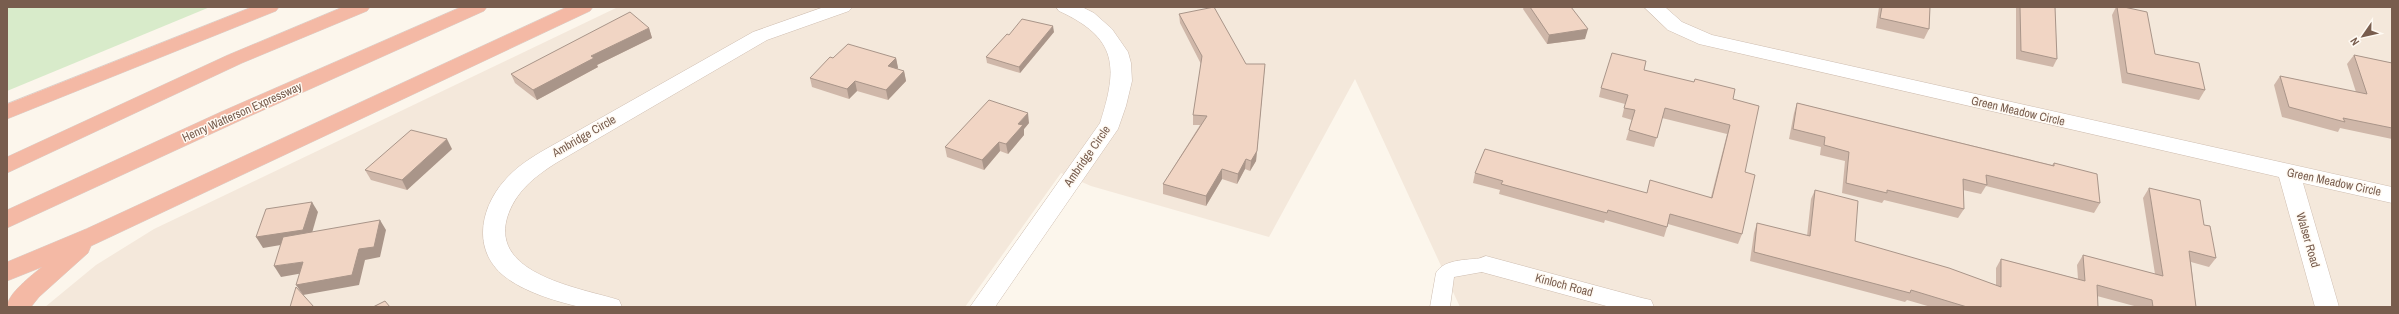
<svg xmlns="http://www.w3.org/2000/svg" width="2399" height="314" font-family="'Archivo Narrow',sans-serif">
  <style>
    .residential { fill: #f4e8db }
    .green { fill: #d8ebca }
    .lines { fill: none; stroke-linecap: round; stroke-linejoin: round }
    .lane-casing { stroke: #cfbeb1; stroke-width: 1 }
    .street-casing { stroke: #cfbeb1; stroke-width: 1 }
    .highway-casing { stroke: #d9d2cd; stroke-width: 1 }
    .lane { fill: #fff; fill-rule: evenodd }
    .street { fill: #fff; fill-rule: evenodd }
    .highway { fill: #f4b9a5; fill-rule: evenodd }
    .wall { fill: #cfb7a9 }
    .shaded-wall { fill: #a99589 }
    .building { fill: #f1d5c4; stroke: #a99589 }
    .labels { text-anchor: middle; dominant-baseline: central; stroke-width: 3; stroke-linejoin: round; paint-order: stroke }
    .street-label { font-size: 12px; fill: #785d4e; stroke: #fffaf3 }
  </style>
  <rect width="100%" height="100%" fill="#fcf6ec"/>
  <path class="residential" d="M618,7h1774v300h-932l-105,-228 -86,158 -178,-51 -30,-13 -96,134h-920l51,-42 58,-36z"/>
  <path class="green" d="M7,7h203l-203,84z"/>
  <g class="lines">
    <defs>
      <path id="lane" d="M1486,258l7,2 2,5 -2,5 -39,7 -4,30h-20l6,-34c8,-15 35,-13 50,-15z"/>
      <g id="street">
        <path d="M824,7h28l-3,4 -82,29 -211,123c-22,14 -41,29 -49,55 -16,57 74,70 112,82l3,7c-13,0 -29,2 -42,0 -25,-6 -56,-15 -76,-31 -32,-26 -24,-68 1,-96 11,-13 27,-23 41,-31l207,-117z"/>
        <path d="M1056,7h26l12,6 18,16 16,23 3,11 1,18 -6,25 -8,23 -123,178h-25l130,-184c18,-56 18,-85 -41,-112z"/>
        <path d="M1644,7h21l17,15 30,13 680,152v16l-89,-20 36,124h-24l-36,-130 -580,-133 -31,-14z"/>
        <path d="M1486,256l156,42 9,2 3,7h-44l-132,-36 -4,-6 4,-6z"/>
      </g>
      <g id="highway">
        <path d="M252,7h27l-3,4 -269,108v-15z"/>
        <path d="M343,7h27l-3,4 -125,52 -235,110v-16l221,-102z"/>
        <path d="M461,7h26l-3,4 -245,110 -232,107v-18l216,-99z"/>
        <path d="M567,7h26l-3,4 -499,235 -3,7 -49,44 -8,10h-24c0,-13 25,-32 35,-40l-35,14v-19l79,-33z"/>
      </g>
    </defs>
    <use href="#lane" class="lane-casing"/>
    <use href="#street" class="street-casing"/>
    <use href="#highway" class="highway-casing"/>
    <use href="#lane" class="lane"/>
    <use href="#street" class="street"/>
    <use href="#highway" class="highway"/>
  </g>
  <g class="wall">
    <path d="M1524,7h47l14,32 -38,5 -24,-35z"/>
    <path d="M1879,7h51l-1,22 -5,10 -48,-11z"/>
    <path d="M2016,7h39l2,52 -4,8 -37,-8z"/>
    <path d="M2116,7h8l31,47 50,36 -6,10 -77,-17 -10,-68z"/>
    <path d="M1179,14l67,50 18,10 -8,87 -6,10 -5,-2 -8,15 -15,-5 -16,27 -43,-12v-10l37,-59h-7v-10l8,-51 -21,-41z"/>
    <path d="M649,28l3,10 -55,27 1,2 -61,33 -22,-17 -4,-9z"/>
    <path d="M1054,32l-34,41 -33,-10 -1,-6 23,-22z"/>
    <path d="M2354,55l38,8v76l-52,-11 -2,4 -56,-15 -8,-32 6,-9 76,16 -9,-28z"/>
    <path d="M833,58h63l2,10 -1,1 7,2 2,10 -18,19 -31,-9 -8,8 -37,-12 -2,-9z"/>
    <path d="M1646,61l-2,9 89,29 12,73 -3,62 -4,10 -70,-20 -4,13 -59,-17 -1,3 -105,-29 1,-4 -27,-7 2,-10 172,20 64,4 16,-63 -65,-16 -8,29 -28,-7 6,-20 -10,-3 3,-13 -26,-7 2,-9z"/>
    <path d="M1797,103l255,62 2,-2 46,40 -6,10 -108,-27 -5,8 -18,-4 1,19 -6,9 -74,-18 -2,3 -40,-10 3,-32 -25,-6 1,-8 -32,-8 5,-26z"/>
    <path d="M1029,123l-5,6v6l-16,19 -8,-3 -16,19 -37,-13 -2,-10z"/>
    <path d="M452,149l-45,41 -36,-10 -6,-10z"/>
    <path d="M2149,188l55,37 12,33 -7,9 -18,-5 5,45h-58l-41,-11 1,11h-167l-24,-7 -2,2 -155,-41 4,-28 3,-10 50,13 4,-37 4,-9 40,51 141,44v-17l5,-9 77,20 -1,-14 6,-10 72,19 -12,-76z"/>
  </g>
  <g class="shaded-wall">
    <path d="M1053,26l1,6 -34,41 -1,-6z"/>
    <path d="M649,28l3,10 -55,27 1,2 -61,33 -4,-10 58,-34z"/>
    <path d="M1588,29l-3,10 -38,5 2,-9z"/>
    <path d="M896,58l2,10 -8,8 -2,-10z"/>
    <path d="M1265,64l-9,97 -6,10 1,-10z"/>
    <path d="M904,71l2,10 -18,19 -2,-10z"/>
    <path d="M855,81l2,10 -8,8 -2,-10z"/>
    <path d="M1028,113l1,10 -5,6v6l-16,19 -2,-10 12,-20z"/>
    <path d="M447,139l5,10 -45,41 -5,-10z"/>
    <path d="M999,142l1,9 -16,19 -2,-10z"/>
    <path d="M1246,159l-1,10 -8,15 1,-10z"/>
    <path d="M1222,169v10l-16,27v-10z"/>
    <path d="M312,202l6,10 -8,28 -47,8 -7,-11z"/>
    <path d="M380,220l6,10 -6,27 -15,3 -6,25 -56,10 -7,-10 63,-36z"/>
    <path d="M303,262l6,10 -28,5 -7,-11z"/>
  </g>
  <g class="building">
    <path d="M1214,7l32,57h19l-8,87 -6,10 -5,-2 -8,15 -16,-5 -16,27 -43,-12 44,-68 -14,-1 9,-59 -23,-42z"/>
    <path d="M1530,7h41l17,22 -39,6z"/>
    <path d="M1882,7h48l-1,22 -49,-11z"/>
    <path d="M2020,7h35l2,52 -36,-8z"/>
    <path d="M2117,7h7l23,5 8,42 44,9 6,27 -78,-17z"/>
    <path d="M630,12l19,16 -58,28 3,2 -61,32 -22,-16z"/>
    <path d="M1022,19l31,7 -34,41 -33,-10 21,-23 2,1z"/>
    <path d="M848,44l48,14 -8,8 16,5 -18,19 -31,-9 -8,8 -37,-11 20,-21 3,1z"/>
    <path d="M1612,53l34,8 -2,9 50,12 1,-3 40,10 -2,10 26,7 -14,66 10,3 -13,59 -72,-20 -3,13 -59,-17 -1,3 -106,-29 2,-3 -28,-8 10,-24 162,44 3,-13 62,18 18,-73 -65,-17 -8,30 -28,-8 6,-20 -11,-2 4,-13 -27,-7z"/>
    <path d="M2354,55l38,8v65l-49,-10 2,4 -56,-15 -9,-31 87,18z"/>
    <path d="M989,100l39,13 -10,11 5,1 -17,19 -7,-2 -17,18 -37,-13z"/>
    <path d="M1797,103l257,63v-3l43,11 3,29 -114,-28 1,10 -24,-6 1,30 -77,-19v3l-41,-10 3,-31 -25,-7 1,-8 -32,-8z"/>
    <path d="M411,130l36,9 -45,41 -37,-10z"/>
    <path d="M2149,188l51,12 4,25 6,1 6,32 -27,-7 7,56h-43l-1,-7 -55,-15 1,22h-131l-56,-17 -1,3 -156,-41 3,-29 53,13 5,-46 43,11 -3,40 94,27 52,19v-28l84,22 -2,-26 80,21z"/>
    <path d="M312,202l-9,28 -47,7 10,-28z"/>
    <path d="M380,220l-6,27 -15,2 -7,26 -56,10 7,-23 -29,4 9,-29z"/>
    <path d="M296,287l18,20h-24z"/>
    <path d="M385,301l5,6h-17z"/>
  </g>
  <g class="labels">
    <g class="street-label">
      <text transform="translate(2018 111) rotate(13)">Green Meadow Circle</text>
      <text transform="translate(242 112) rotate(-24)">Henry Watterson Expressway</text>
      <text transform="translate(584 136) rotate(-30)">Ambridge Circle</text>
      <text transform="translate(1087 156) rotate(-55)">Ambridge Circle</text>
      <text transform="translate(2334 182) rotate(12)">Green Meadow Circle</text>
      <text transform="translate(2308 240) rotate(74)">Walser Road</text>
      <text transform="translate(1564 285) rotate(15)">Kinloch Road</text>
    </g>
  </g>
  <rect width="2399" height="314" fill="none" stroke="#785d4e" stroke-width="16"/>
  <g transform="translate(2363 36) rotate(236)" stroke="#fffaf3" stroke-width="3" paint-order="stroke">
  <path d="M0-3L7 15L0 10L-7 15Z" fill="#785d4e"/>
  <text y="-6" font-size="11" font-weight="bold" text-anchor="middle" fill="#785d4e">N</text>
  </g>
</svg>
